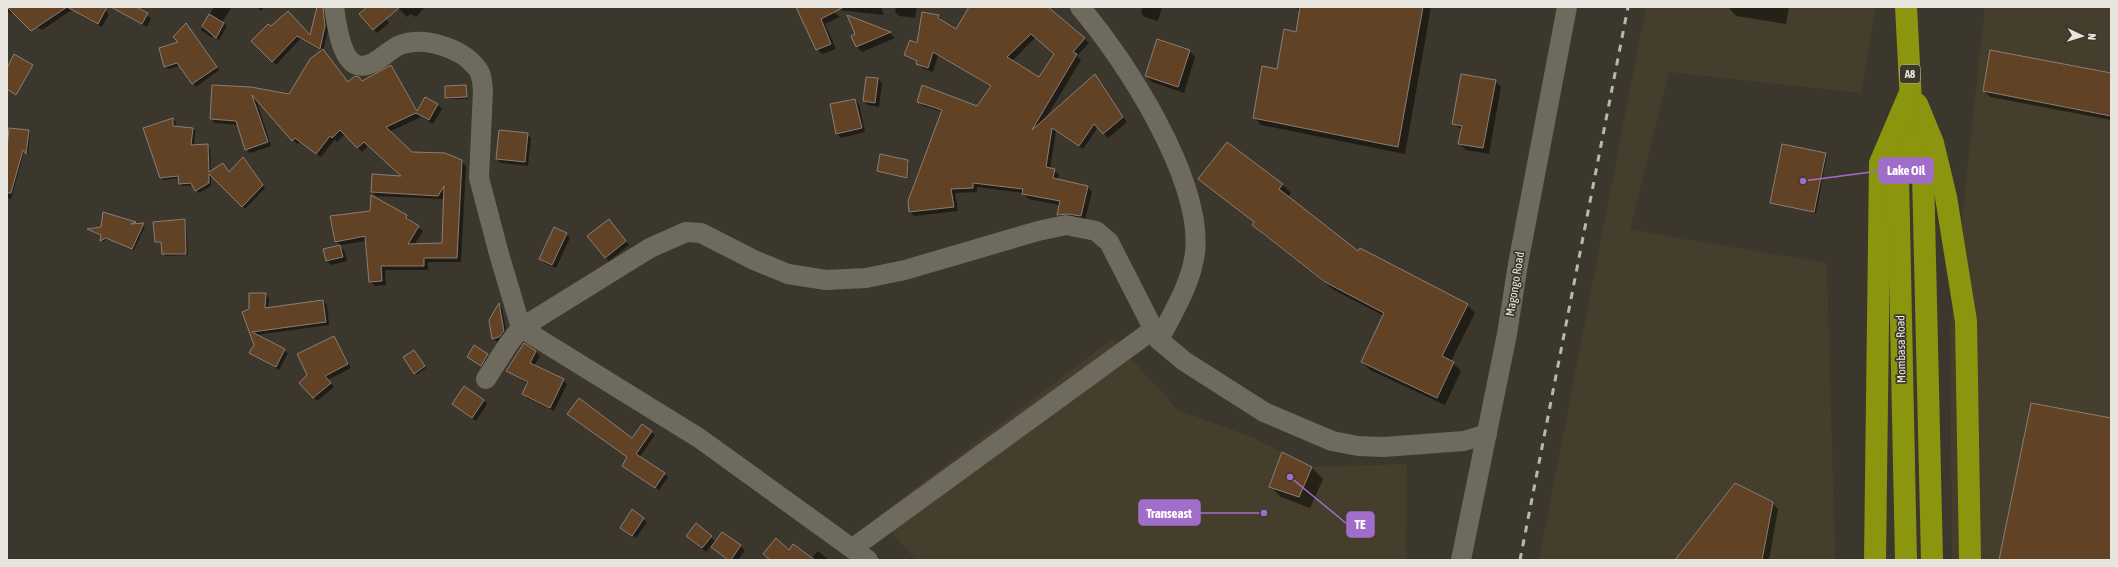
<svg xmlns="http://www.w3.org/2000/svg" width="2118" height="567" font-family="'Asap Condensed',sans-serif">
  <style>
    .built { fill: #453e2c }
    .shadow { fill: #0007; fill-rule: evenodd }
    .building { fill: #624225; stroke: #8a7e75; fill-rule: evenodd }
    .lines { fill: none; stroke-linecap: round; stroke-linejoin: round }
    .minor { stroke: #6f6a5e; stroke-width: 20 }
    .highway { stroke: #8c950e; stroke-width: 22 }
    .rail { stroke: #bab7af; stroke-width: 3; stroke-dasharray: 7 7; stroke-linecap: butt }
    .labels { text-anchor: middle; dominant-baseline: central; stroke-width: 3.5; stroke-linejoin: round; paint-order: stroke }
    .shield { fill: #3c372c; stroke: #b4b1a9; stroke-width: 1 }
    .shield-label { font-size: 11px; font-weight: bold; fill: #e7e5de }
    .street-label { font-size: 12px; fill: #e7e5de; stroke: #3c372c }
    .leader { fill: none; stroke: #a16dca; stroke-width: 1.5 }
    .callout-dot { fill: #a16dca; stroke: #3c372c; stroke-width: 1.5 }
    .callout { fill: #a16dca; stroke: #a16dca; stroke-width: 1.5 }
    .callout-label { font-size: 13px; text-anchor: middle; font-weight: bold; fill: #fff }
  </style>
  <rect width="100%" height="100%" fill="#3c372c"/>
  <g class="built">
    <path d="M1646,7h230l-15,86 -192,-21 -39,158 197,33 8,297h-296z"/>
    <path d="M1985,7h126v553h-159l-2,-231z"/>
    <path d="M1113,339l65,71 71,26 63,31 95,-3 -1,96h-490l-38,-44z"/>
  </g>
  <g class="shadow">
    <path d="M7,7h65l1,2 -31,21 -29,-18 -2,2 -4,-4z"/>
    <path d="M78,7h23l8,7 -7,13 -22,-12 -4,-4z"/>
    <path d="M111,7h23l17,11 -4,9z"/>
    <path d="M214,7h18l-10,15 5,4 -8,14 -6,-5 -1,3 -11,-8z"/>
    <path d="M257,7h7l-3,4z"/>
    <path d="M318,7h6l2,2 2,21 -5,21 26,32 14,-1 28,-16 27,45 19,-7 5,5 -9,15 -12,-7 -32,15 22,21 50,8 5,5 -5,96h-33v8h-43l1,15 -11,1 -5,-5 -4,-40 -26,4 -4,-4 70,-25 5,4 -1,1 13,10 -9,14 29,-1 2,-48 -2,3 -67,-3 -4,-4 31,-14 -35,-32 -6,6 -17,-18 -8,8 -2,-3 -14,18 -21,-15 -3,2 -42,-48 16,50 -21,7 -4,-4 -8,-24 -23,-2 -4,-4 2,-33 77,9 32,-44 -22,-12 -24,26 -24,-24 19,-13 40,9z"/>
    <path d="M397,7h28l-9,10 -6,-3 -3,3z"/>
    <path d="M802,7h79l3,8 -54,-6 10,8 -15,7 11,25 -14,5 -5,-5z"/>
    <path d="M896,7h21l-2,11 -16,-2 -4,-4z"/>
    <path d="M970,7h77l42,36 -12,13 4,4 -35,58 49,-43 32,47 -19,16 -10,-11 -15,22 -27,-18 -6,38 9,5 -2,6 31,7 4,5 -7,28 -23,-1 -4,-4 2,-10 -32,-6 -4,-6 -47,-6v5l-22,1 3,18 -44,5 -4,-4 -1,-11 34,-89 -20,-6 -5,-4 60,5 13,-20 -53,-32 -5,17 -11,-4 -4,-5 -13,-8 13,-11 21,-28 4,6 14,8zM1036,37l19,17 -15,25 -28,-18z"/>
    <path d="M1143,7h19l-4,14 -13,-4 -4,-4z"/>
    <path d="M1296,7h135l-26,147 -144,-29 -7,-8 42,-84 4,-21z"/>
    <path d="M1728,7h61l-3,17 -50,-8z"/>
    <path d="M360,14l26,5 3,4 -12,10z"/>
    <path d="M849,17l41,16 5,5 -33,14 -6,-6v-11z"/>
    <path d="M188,27l31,43 -23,17 -16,-21 -12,3 -3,-3z"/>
    <path d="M1189,50l6,7 -11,36 -32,-11 -6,-6z"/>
    <path d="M2111,74v46l-121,-23 -6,-6z"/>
    <path d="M878,79l4,4 -3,24 -11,-2 -4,-4z"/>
    <path d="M1495,81l6,6 -12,67 -23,-4 -7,-6 3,-14 -9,-7z"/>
    <path d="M466,86l2,13h-20l-2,-2z"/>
    <path d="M855,100l4,4 6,28 -24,6 -4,-4z"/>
    <path d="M173,119l3,3 -1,5 18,2 2,2 -1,15 13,-1 3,3 1,24 12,-8 7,9 16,-12 19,27 -20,21 -34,-34v11l-12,7 -6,-8 -11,1 -2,-2 -1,-6 -16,2 -2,-2 -16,-49z"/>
    <path d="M28,131l2,2 -2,21 -4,-3 -13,48 -4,-1v-43z"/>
    <path d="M527,134l4,4 -3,28 -27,-3 -4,-4z"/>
    <path d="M1227,143l56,42 8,8 -3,4 70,56 109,52 8,8 -24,48 10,10 -16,34 -75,-35 -8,-8 22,-46 -50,-26 -73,-57 -8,-8 2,-2 -55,-44z"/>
    <path d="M1826,154l1,1 -11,58 -45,-11z"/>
    <path d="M908,161l1,1 -1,17 -30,-9z"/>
    <path d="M104,213l41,13 -11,24 -26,-11 -5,3 -1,-6 -13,-6 13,-2z"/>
    <path d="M184,220l2,2 2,33 -23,1 -2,-13 -7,-1z"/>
    <path d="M612,224l17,21 -20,16 -4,-4z"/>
    <path d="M566,234l4,4 -14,30 -12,-5 -4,-4z"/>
    <path d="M340,246l4,4 3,11 -16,4 -4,-4z"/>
    <path d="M265,294l4,4 -1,10 55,-7 4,4 2,20 -73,10 32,18 -9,17 -28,-17 4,-8 -12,-33 7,-2z"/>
    <path d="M499,305l3,3 5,28 -4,5 -6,1 -4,-4z"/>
    <path d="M334,337l17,31 -23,12 6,7 -17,14 -17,-18 8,-8z"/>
    <path d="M474,347l18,12 -7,10 -17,-12z"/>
    <path d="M536,352l4,4 -6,10 29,14 4,4 -13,27 -27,-13 -4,-4 5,-10 -20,-13z"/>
    <path d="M415,353l11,15 -10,7 -1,-2z"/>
    <path d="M483,400l4,4 -11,17 -23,-17z"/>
    <path d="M651,432l4,3 -16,23 29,19 -9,13 -36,-24 5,-9 4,-18z"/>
    <path d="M1282,453l30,15 11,11 -13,29 -29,-11 -11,-11z"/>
    <path d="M1772,503l6,6 -9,51h-93z"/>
    <path d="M632,511l15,11 -11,16 -11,-7z"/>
    <path d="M722,533l23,17 -7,10h-10l-12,-9 -4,-4 3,-4 -1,-1 -8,10 -15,-12 20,-3 5,5z"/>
    <path d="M789,551l22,8 7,-8 11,9h-58z"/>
  </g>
  <g class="building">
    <path d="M7,7h100l-9,17 -31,-17 -36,24z"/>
    <path d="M111,7h25l12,6 -6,11z"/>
    <path d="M317,7h6l2,19 -5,23 -23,-13 -25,26 -21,-21 17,-17 3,2 17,-15 22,24z"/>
    <path d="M367,7h33l-27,23 -14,-16z"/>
    <path d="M796,7h48l-23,12 10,25 -15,6z"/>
    <path d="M969,7h79l37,31 -12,14 4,2 -45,76 63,-56 28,43 -20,17 -9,-10 -15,22 -27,-18 -6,39 9,2 -2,9 35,8 -7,30 -13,-2 -11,1 3,-14 -38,-7 1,-5 -50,-6v5l-22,1 3,18 -45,5 -1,-11 34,-91 -25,-8 5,-17 55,21 14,-20 -58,-34 -5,16 -12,-4 1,-3 -13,-6 6,-15 7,3 5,-31 17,3 -1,3 18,11zM1031,34l23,20 -15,23 -32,-20z"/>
    <path d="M1300,7h123l-25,140 -145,-29 9,-52 15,3 7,-40 12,3z"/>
    <path d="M209,14l15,9 -8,15 -14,-12z"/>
    <path d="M847,15l44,17 -35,15 -5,-11 4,-2z"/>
    <path d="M186,23l31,44 -25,17 -15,-21 -13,4 -5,-19 19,-6 -5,-5z"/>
    <path d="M1157,39l33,11 -12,37 -33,-11z"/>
    <path d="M323,49l25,33 7,-6 4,1 3,4 29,-16 26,46 8,-14 13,7 -9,16 -13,-7 -30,14 26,25 33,1 17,7 -5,98h-33v8h-43l1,15 -13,1 -4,-46 -30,6 -5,-26 40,-5 1,-16 36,20 -1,3 13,8 -11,18 34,-1 2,-57 -6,10 -67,-4 1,-18 29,2 -37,-34 -7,6 -17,-18 -8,8 -2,-2 -14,18 -21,-16 -3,3 -40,-46 16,47 -23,8 -9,-29 -26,-2 2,-34 39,2 38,7 21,-35z"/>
    <path d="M1990,50l121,23v43l-128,-25z"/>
    <path d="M14,54l19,11 -17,30 -9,-6v-21z"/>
    <path d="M1461,74l35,6 -13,68 -25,-4 4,-18 -10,-2z"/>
    <path d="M866,77l12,1 -3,25 -12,-2z"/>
    <path d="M466,85l1,12 -22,1v-12z"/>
    <path d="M855,99l7,29 -26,6 -6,-30z"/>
    <path d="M173,118v8l20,2 -2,17 17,-1 1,28 14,-9 6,9 14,-15 20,28 -21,22 -33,-33v9l-14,8 -4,-8 -12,1 -1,-8 -18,2 -17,-50z"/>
    <path d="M9,128l20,2 -3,24 -3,-4 -12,43h-4v-44z"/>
    <path d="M499,130l29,3 -3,29 -29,-3z"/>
    <path d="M1227,142l56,42 -4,5 79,62 2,-3 108,56 -26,52 12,6 -17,36 -76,-36 23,-49 -59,-31 -73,-57 2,-3 -56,-43z"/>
    <path d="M1782,144l44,9 -12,59 -44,-9z"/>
    <path d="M880,154l28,6 -1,18 -30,-7z"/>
    <path d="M103,212l33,10 -5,2 13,-1 -12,26 -26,-11 -6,3 1,-6 -14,-6 14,-2z"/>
    <path d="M185,219l1,35h-24l-1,-12h-6l-2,-20z"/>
    <path d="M609,219l17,22 -21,17 -18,-22z"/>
    <path d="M554,227l13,6 -15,32 -13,-6z"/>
    <path d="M340,245l3,12 -17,4 -3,-12z"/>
    <path d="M249,293h17l-1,15 58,-8 3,22 -74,10 33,17 -9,18 -27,-14 5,-8 -12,-33 7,-3z"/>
    <path d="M499,303l5,28 -5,6 -7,2 -3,-19z"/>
    <path d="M334,336l14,28 -23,12 6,7 -18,15 -14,-15 8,-8 -10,-21z"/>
    <path d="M524,343l12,8 -6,12 34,16 -14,29 -28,-14 6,-12 -22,-11z"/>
    <path d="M474,345l14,9 -7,12 -14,-9z"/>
    <path d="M414,350l11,16 -11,8 -11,-17z"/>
    <path d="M464,386l20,14 -12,18 -20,-14z"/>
    <path d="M579,398l53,40 10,-14 10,7 -16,23 29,19 -10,15 -33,-22 5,-9 -60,-43z"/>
    <path d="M2031,403l80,15v142h-112z"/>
    <path d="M1282,452l30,15 -13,30 -30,-10z"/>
    <path d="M1735,483l38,19 -11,58h-87z"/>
    <path d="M632,509l12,9 -12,18 -12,-8z"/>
    <path d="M696,523l16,13 -10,12 -16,-12z"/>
    <path d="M722,532l19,13 -10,15h-3l-17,-13z"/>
    <path d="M776,538l13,12 4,-6 22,16h-45l-7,-6z"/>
  </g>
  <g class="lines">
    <g class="minor">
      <path d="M334,7c2,14 7,53 23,58 16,5 30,-15 43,-20 24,-9 61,3 76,22 6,6 6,15 7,23l-4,88 20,76 22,74 178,110 169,122"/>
      <path d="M1080,7c46,54 123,173 115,246 -4,31 -22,59 -36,87"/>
      <path d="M486,379l23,-36 12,-15 129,-80 36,-16 15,1 53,27 34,14 38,6 40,-2 39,-8 133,-39 28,-6 30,6 13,11 50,98 25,21 80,51 68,29 26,5 25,1 81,-6 23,-7"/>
      <path d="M853,548l301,-219"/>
      <path d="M1461,560l46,-226 11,-70 49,-257"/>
    </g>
    <g class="highway">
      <path d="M1906,7l7,133 10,33 9,387"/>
      <path d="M1917,104l16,39 13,54 20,124 4,239"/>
      <path d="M1875,560l5,-397 29,-68"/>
      <path d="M1906,560l-8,-384 15,-36"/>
    </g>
    <path class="rail" d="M1520,560l108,-553"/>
  </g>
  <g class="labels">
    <rect class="shield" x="1900" y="65" width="20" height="18" rx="3"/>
    <g class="shield-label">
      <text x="1910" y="74">A8</text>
    </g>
    <g class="street-label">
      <text transform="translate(1515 284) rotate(-81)">Magongo Road</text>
      <text transform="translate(1901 349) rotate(-91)">Mombasa Road</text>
    </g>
  </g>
  <path class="leader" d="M1803 181L1879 171M1264 513L1200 513M1290 477L1347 524"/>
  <g class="callout-dot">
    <circle cx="1803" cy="181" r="4"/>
    <circle cx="1264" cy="513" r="4"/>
    <circle cx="1290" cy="477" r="4"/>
  </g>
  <g class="callout">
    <rect x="1879" y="158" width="54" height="25" rx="4"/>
    <rect x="1139" y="500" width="61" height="25" rx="4"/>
    <rect x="1347" y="512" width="27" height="25" rx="4"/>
  </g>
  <g class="callout-label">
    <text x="1906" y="175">Lake Oil</text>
    <text x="1169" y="518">Transeast</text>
    <text x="1360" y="529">TE</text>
  </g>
  <rect width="2118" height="567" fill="none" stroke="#e7e5de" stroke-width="16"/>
  <g transform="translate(2082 36) rotate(94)" stroke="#3c372c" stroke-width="3" paint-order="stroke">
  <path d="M0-3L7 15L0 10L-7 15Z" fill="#e7e5de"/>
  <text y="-6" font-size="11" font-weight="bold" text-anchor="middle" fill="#e7e5de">N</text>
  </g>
</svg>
